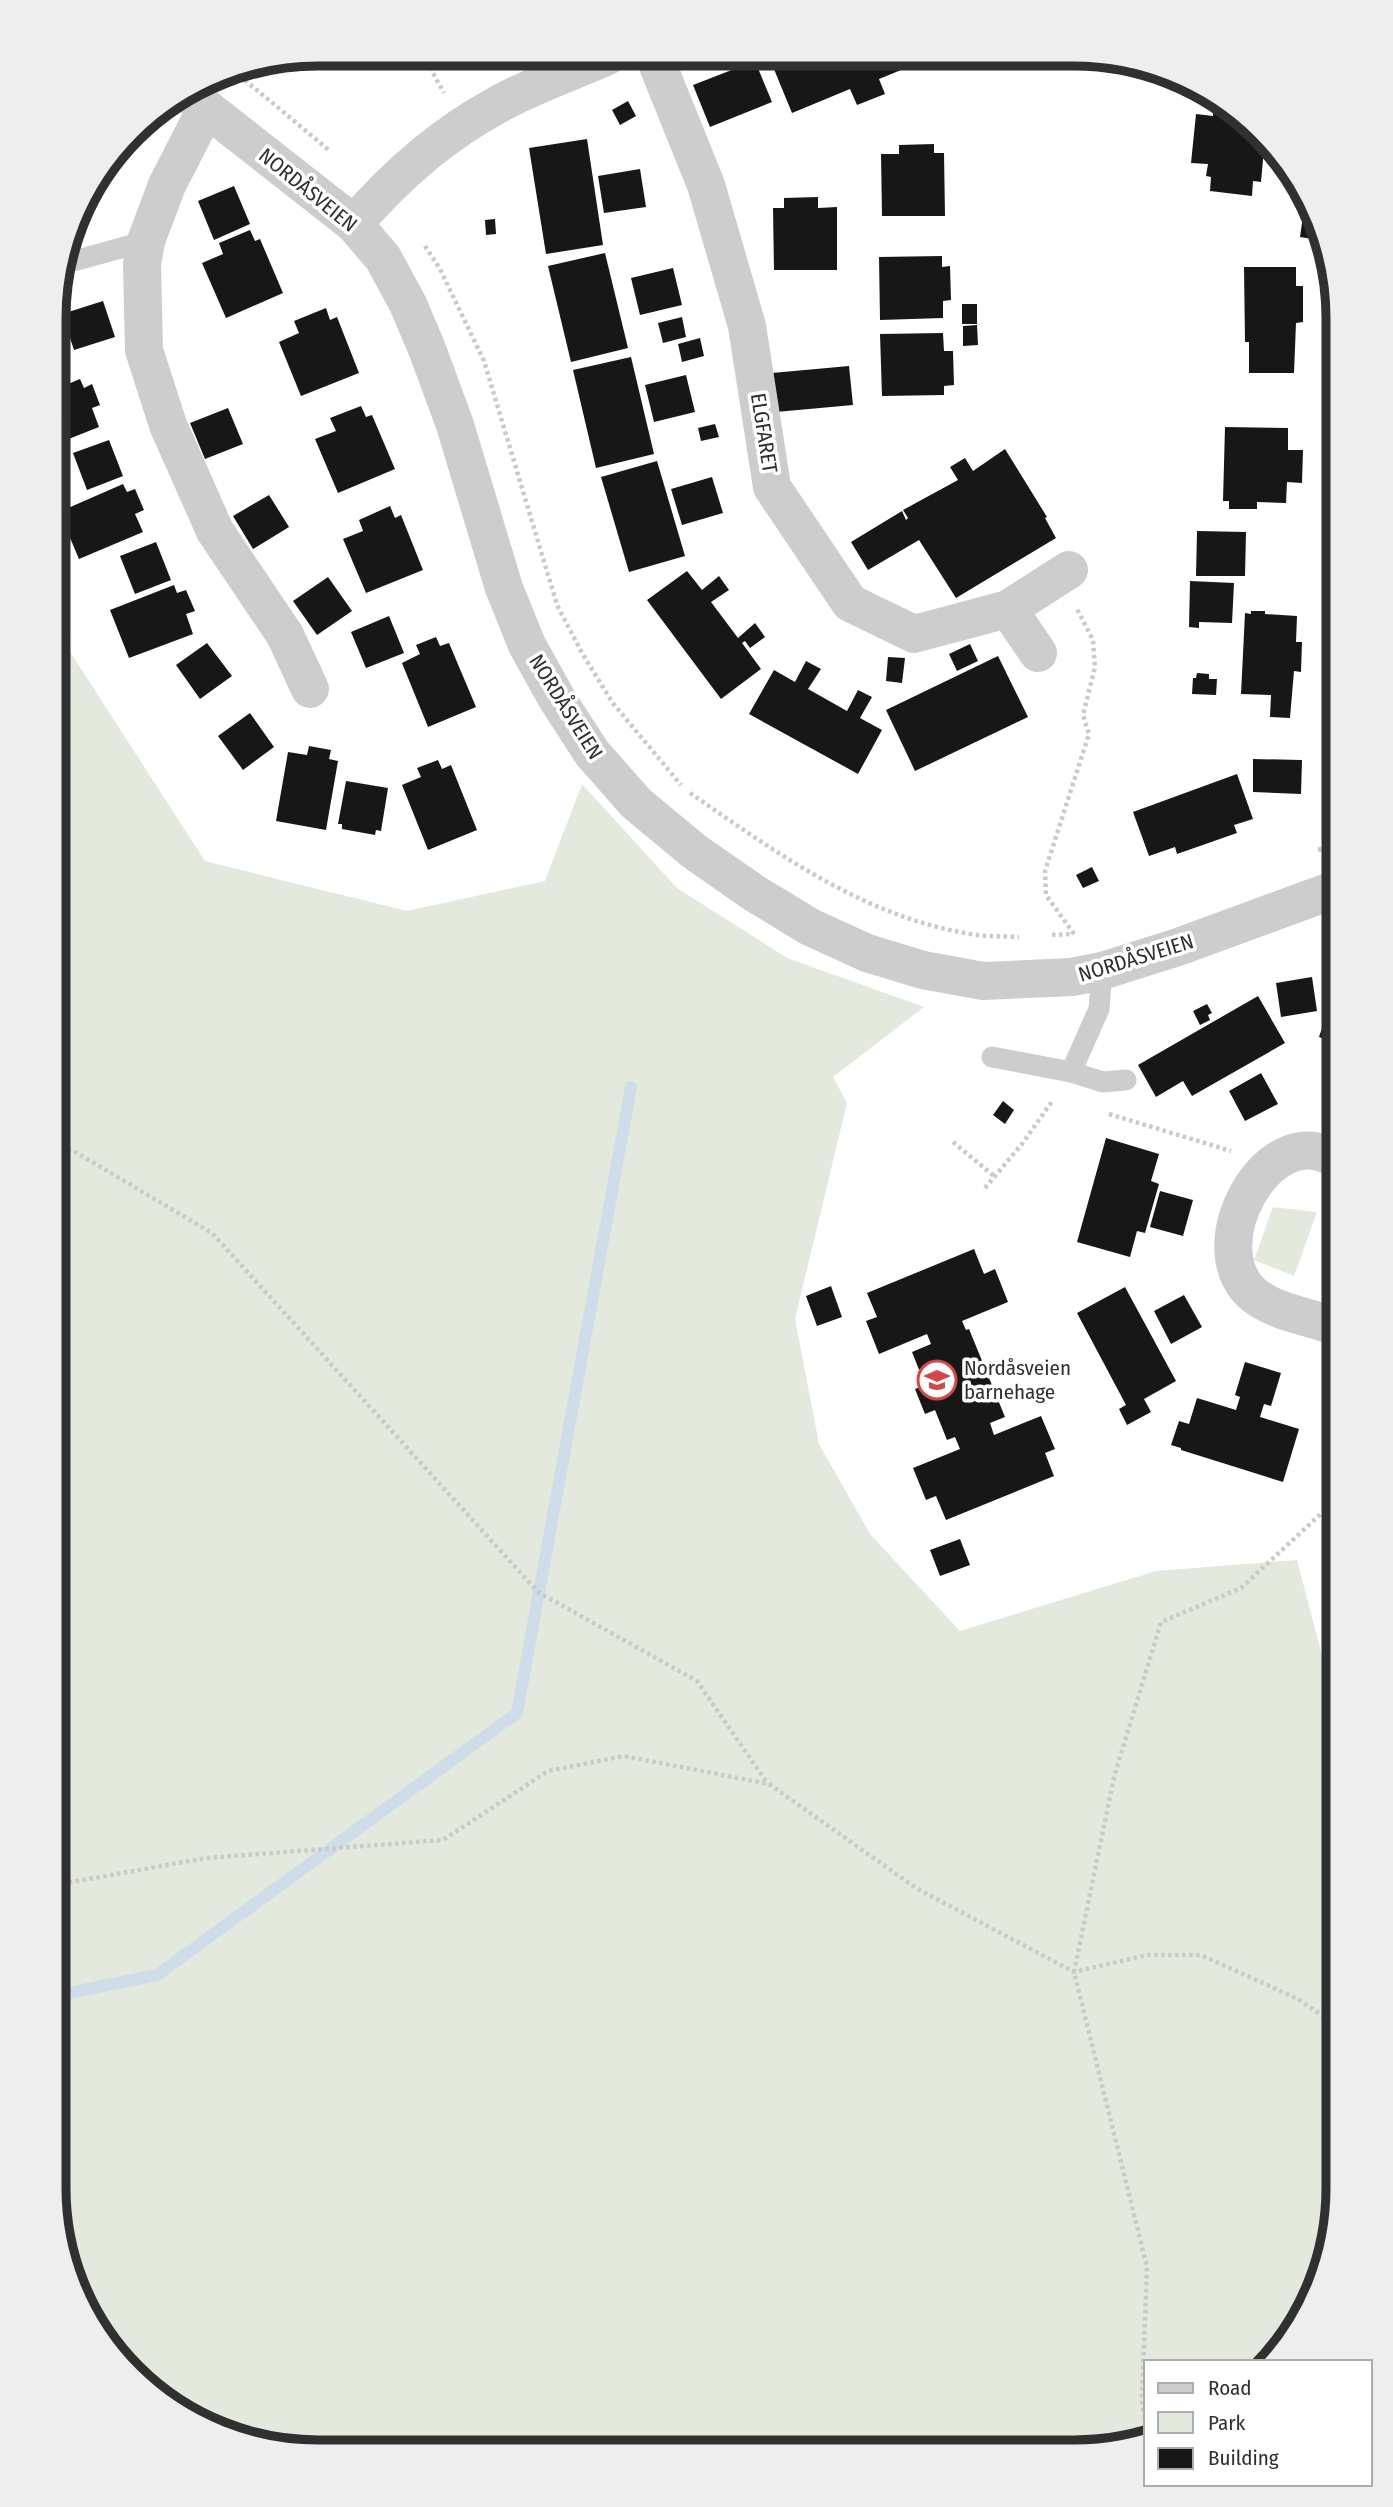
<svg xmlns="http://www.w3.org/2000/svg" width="1393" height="2507" font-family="'Fira Sans Condensed',sans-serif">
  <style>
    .green { fill: #e3e9dd }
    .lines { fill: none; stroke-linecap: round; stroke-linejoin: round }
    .stream { stroke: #cedde9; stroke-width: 12 }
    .building { fill: #171717 }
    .path { stroke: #cacaca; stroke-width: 4.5; stroke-dasharray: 3.5 3.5; stroke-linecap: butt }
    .service { stroke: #cdcdcd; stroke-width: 21 }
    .minor { stroke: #cdcdcd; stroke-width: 38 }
    .labels { text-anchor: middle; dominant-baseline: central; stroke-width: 7; stroke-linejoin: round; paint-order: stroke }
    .street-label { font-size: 21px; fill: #303030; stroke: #fff }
    .poi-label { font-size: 21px; fill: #303030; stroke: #fff; text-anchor: start }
    .rim { fill: none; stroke: #303030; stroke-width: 9 }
  </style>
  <rect width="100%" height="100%" fill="#fff"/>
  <g class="green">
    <path d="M56,630l149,231 202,50 138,-30 37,-97 95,104 110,70 137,49 -91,70 14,26 -52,216 24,125 51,90 90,97 196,-60 141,-11 28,107 13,29v510l-13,68 -41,75 -12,13h-126v79l-72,12 -790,-3 -67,-18 -72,-45 -46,-51 -31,-62 -14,-86z"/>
    <path d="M1273,1207l44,5 -23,64 -40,-16z"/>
  </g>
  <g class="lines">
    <path class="stream" d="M54,1996l103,-21 360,-262 114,-626"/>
  </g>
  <g class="building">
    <path d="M769,57l133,1 4,10 -27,11 6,15 -28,11 -7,-16 -58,24z"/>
    <path d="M755,61l17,41 -62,25 -17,-42z"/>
    <path d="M628,101l8,15 -16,9 -8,-15z"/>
    <path d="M1213,112l30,4 22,22 -4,44 -8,-1 -1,15 -42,-5 1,-14 -5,-1 2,-12 -17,-1 5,-49 17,2z"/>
    <path d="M587,139l16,106 -57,9 -17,-106z"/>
    <path d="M934,144v9h10l1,63h-63l-1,-62h18v-9z"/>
    <path d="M640,169l6,38 -42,6 -6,-37z"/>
    <path d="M234,186l16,38 -36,16 -16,-39z"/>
    <path d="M1306,195l19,38v3l-6,-1v5l-19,-3z"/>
    <path d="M818,197v11l19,-1v63h-63l-1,-62h11v-10z"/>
    <path d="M495,219l1,15 -10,1 -1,-15z"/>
    <path d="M250,230l5,11 5,-2 23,54 -57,25 -24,-55 21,-9 -4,-11z"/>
    <path d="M605,253l23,95 -57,14 -23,-96z"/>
    <path d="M942,256v11l8,-1 1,34 -8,1v17l-63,2 -1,-63z"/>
    <path d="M1244,267h52v19h7v36l-7,1 -2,50h-45v-31h-4z"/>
    <path d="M673,268l9,37 -42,10 -9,-37z"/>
    <path d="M103,301l12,36 -41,13 -12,-36z"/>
    <rect x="962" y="304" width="15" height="20"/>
    <path d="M326,308l4,12 7,-3 22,56 -58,23 -22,-54 20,-9 -5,-12z"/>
    <path d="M682,317l4,20 -23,6 -5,-20z"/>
    <path d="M977,325l1,20 -15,1v-20z"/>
    <path d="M943,333l1,18h9l1,34 -10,1v9l-62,1 -2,-62z"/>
    <path d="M700,338l4,18 -22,6 -4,-18z"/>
    <path d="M631,357l23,97 -58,14 -23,-98z"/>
    <path d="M849,366l4,39 -77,7 -4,-39z"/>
    <path d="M686,375l9,37 -41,10 -9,-37z"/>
    <path d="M80,379l4,9 8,-4 8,21 -8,3 7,19 -43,17v-55z"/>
    <path d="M361,406l5,11 6,-2 23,54 -57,24 -23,-54 21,-8 -6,-13z"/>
    <path d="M228,408l15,36 -38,15 -15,-36z"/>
    <path d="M715,424l4,13 -18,4 -3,-13z"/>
    <path d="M1225,427l63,1v22h15l-1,33 -15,-1 -1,21 -29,-1v7h-28v-8h-6z"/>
    <path d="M109,440l14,36 -36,14 -14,-37z"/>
    <path d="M1005,449l42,68 -2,1 11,20 -100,60 -37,-58 -51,30 -17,-28 51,-31 4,9 2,-2 -5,-8 55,-30 -8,-13 15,-9 8,13z"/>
    <path d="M657,461l28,95 -56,16 -28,-95z"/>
    <path d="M712,477l11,36 -41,12 -11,-36z"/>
    <path d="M123,484l4,8 8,-3 9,21 -9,4 8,18 -64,27 -20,-47z"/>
    <path d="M269,495l20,32 -36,22 -20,-33z"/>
    <path d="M390,506l5,12 6,-3 22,55 -57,23 -23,-54 20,-8 -4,-11z"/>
    <path d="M1197,531l49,1 -1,44h-49z"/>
    <path d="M156,542l15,38 -36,14 -15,-38z"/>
    <path d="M687,571l15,19 17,-14 10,14 -18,12 27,36 17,-15 10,14 -15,11 -5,-7 -3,2 19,26 -40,30 -74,-99z"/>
    <path d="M328,577l24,34 -35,24 -24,-34z"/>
    <path d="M1190,581l44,2 -2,40 -33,-1v6l-10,-1z"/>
    <path d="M174,585l3,8 9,-3 9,21 -9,3 7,20 -64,24 -19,-48z"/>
    <path d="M1251,611h14v3l32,2 -1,26h6l-1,30 -7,-1 -4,47 -20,-1 1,-22 -30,-1 4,-81 6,1z"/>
    <path d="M389,616l15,37 -38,15 -15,-36z"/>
    <path d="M436,637l4,9 9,-3 27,64 -48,20 -26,-64 18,-9 -4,-9z"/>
    <path d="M207,643l25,33 -32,23 -24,-34z"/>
    <path d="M970,644l8,17 -21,10 -8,-17z"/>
    <path d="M998,656l30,61 -113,54 -29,-61z"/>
    <path d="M888,657l17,1 -3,25 -16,-2z"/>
    <path d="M806,661l15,8 -13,20 39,22 11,-21 14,7 -12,21 22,12 -24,44 -109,-60 25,-44 21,12z"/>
    <path d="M1197,673l12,1v5h8l-1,16 -24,-1 1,-16h3z"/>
    <path d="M250,713l24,34 -31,23 -25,-34z"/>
    <path d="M309,746l22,4 -2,9 9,2 -12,69 -50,-9 12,-69 19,3z"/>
    <path d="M1253,759l49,1 -1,34 -48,-2z"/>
    <path d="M438,760l4,9 9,-4 26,65 -49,20 -26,-65 19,-8 -4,-9z"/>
    <path d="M1237,774l16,45 -19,6 3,8 -60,21 -2,-7 -26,9 -16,-44z"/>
    <path d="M346,781l42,7 -7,43 -5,-1 -1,5 -33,-6v-5h-4z"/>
    <path d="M1092,867l7,14 -16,7 -7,-13z"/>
    <path d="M1312,977l5,34 -36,6 -5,-34z"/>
    <path d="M1338,981h1v63l-20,-7z"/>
    <path d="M1258,996l27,47 -93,53 -9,-15 -27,16 -18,-32z"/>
    <path d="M1207,1004l5,9 -4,2 2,5 -10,5 -7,-14z"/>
    <path d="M1261,1073l17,31 -33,17 -16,-30z"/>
    <path d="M1003,1101l11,9 -9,14 -12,-9z"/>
    <path d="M1106,1138l53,16 -8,27 8,3 -14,49 -8,-2 -7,26 -53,-15z"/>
    <path d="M1160,1191l33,9 -10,36 -33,-9z"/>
    <path d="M974,1249l10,25 11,-5 13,33 -46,19 4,9 3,-1 36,88 -15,6 4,12 47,-19 14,33 -10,4 9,23 -108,44 -10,-24 -10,4 -13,-32 47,-19 -5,-12 -8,3 -12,-30 -10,4 -10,-25 10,-4 -13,-33 19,-8 -4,-10 -48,20 -13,-33 11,-4 -10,-24z"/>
    <path d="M831,1286l11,31 -25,9 -11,-30z"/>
    <path d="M1125,1287l51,94 -32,18 7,13 -24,13 -8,-16 7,-4 -49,-92z"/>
    <path d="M1184,1295l18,32 -31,17 -17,-33z"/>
    <path d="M1245,1362l36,11 -10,33 -7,-2 -4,13 39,12 -16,53 -102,-32v-2l-10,-3 8,-24 10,3 8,-26 39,12 4,-13 -5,-2z"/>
    <path d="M960,1539l10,26 -30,11 -10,-26z"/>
    <path d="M1338,1567v39h-1l-8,-37z"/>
  </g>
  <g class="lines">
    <g class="path">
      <path d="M423,55l21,38"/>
      <path d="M234,71l96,80"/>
      <path d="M425,246l15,23 44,92 73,244 25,48 30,49 69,83"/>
      <path d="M690,793c87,60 174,124 281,141 16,3 32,2 48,3"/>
      <path d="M1318,850l21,-7"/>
      <path d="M1074,934l-28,-39 -1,-24 44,-137 -6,-19 12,-48 -2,-27 -16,-31"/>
      <path d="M1052,935l20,-1"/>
      <path d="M1109,1114l122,37"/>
      <path d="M953,1142l41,34"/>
      <path d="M55,1143l22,10 135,80 326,359 159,89 71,103"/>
      <path d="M985,1188l37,-44 31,-44"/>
      <path d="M55,1885l151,-27 237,-18 105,-69 76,-15 145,28 147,104 158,84 73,-17h54l97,44 40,27"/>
      <path d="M1146,2425l-4,-25 5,-133 -73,-295 40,-195 47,-155 80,-34 84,-78 9,-144"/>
    </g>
    <g class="service">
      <path d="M63,264l83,-23"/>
      <path d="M992,1057l79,15 32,10 23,-2"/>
      <path d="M1071,1072l28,-63 3,-38"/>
    </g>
    <g class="minor">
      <path d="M654,56l52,129 41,141 25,161 78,116 64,31 94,-25 61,-39"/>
      <path d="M187,93l167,131 29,34 25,46 19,45 28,76 49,163 23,57 30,54 35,54 44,50 59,49 59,41 56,34 57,26 56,17 60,11 89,-4 30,-6 76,-24 161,-59"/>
      <path d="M206,109l-39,76 -21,56 -4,23 2,86 24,75 47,106 70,104 25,54"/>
      <path d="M354,224c41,-48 89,-90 145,-120 34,-19 73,-32 109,-48"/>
      <path d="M1008,609l30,44"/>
      <path d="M1338,1328c-25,-11 -57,-14 -80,-30 -65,-44 11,-187 80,-137"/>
    </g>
  </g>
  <defs>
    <symbol id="school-ring" viewBox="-11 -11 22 22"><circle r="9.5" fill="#fff" stroke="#d44648" stroke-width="1.5"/><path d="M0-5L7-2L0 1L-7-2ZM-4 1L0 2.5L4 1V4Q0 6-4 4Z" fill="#d44648"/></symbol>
  </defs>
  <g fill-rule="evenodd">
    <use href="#school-ring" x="915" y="1358" width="44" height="44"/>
  </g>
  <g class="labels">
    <g class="street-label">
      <text transform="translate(308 190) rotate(39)">NORDÅSVEIEN</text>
      <text transform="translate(764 433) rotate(81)">ELGFARET</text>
      <text transform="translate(566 707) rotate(58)">NORDÅSVEIEN</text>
      <text transform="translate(1136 958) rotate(-17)">NORDÅSVEIEN</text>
    </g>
    <g class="poi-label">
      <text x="964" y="1368">Nordåsveien<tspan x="964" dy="24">barnehage</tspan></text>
    </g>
  </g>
  <path d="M0 0H1393V2507H0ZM318 66H1074A252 252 0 0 1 1326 318V2188A252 252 0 0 1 1074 2440H318A252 252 0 0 1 66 2188V318A252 252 0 0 1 318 66Z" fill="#eee" fill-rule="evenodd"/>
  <path class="rim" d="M318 66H1074A252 252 0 0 1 1326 318V2188A252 252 0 0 1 1074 2440H318A252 252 0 0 1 66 2188V318A252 252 0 0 1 318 66Z"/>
  <rect x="1144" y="2360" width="228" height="126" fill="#ffffff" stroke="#acacac" stroke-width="2"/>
  <rect x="1158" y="2383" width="35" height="10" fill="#cdcdcd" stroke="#acacac" stroke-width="2"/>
  <text x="1208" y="2395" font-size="21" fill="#303030">Road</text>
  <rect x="1158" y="2412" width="35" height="21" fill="#e3e9dd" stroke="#acacac" stroke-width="2"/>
  <text x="1208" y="2430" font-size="21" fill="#303030">Park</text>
  <rect x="1158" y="2448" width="35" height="21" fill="#171717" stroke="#acacac" stroke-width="2"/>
  <text x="1208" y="2465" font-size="21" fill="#303030">Building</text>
</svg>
